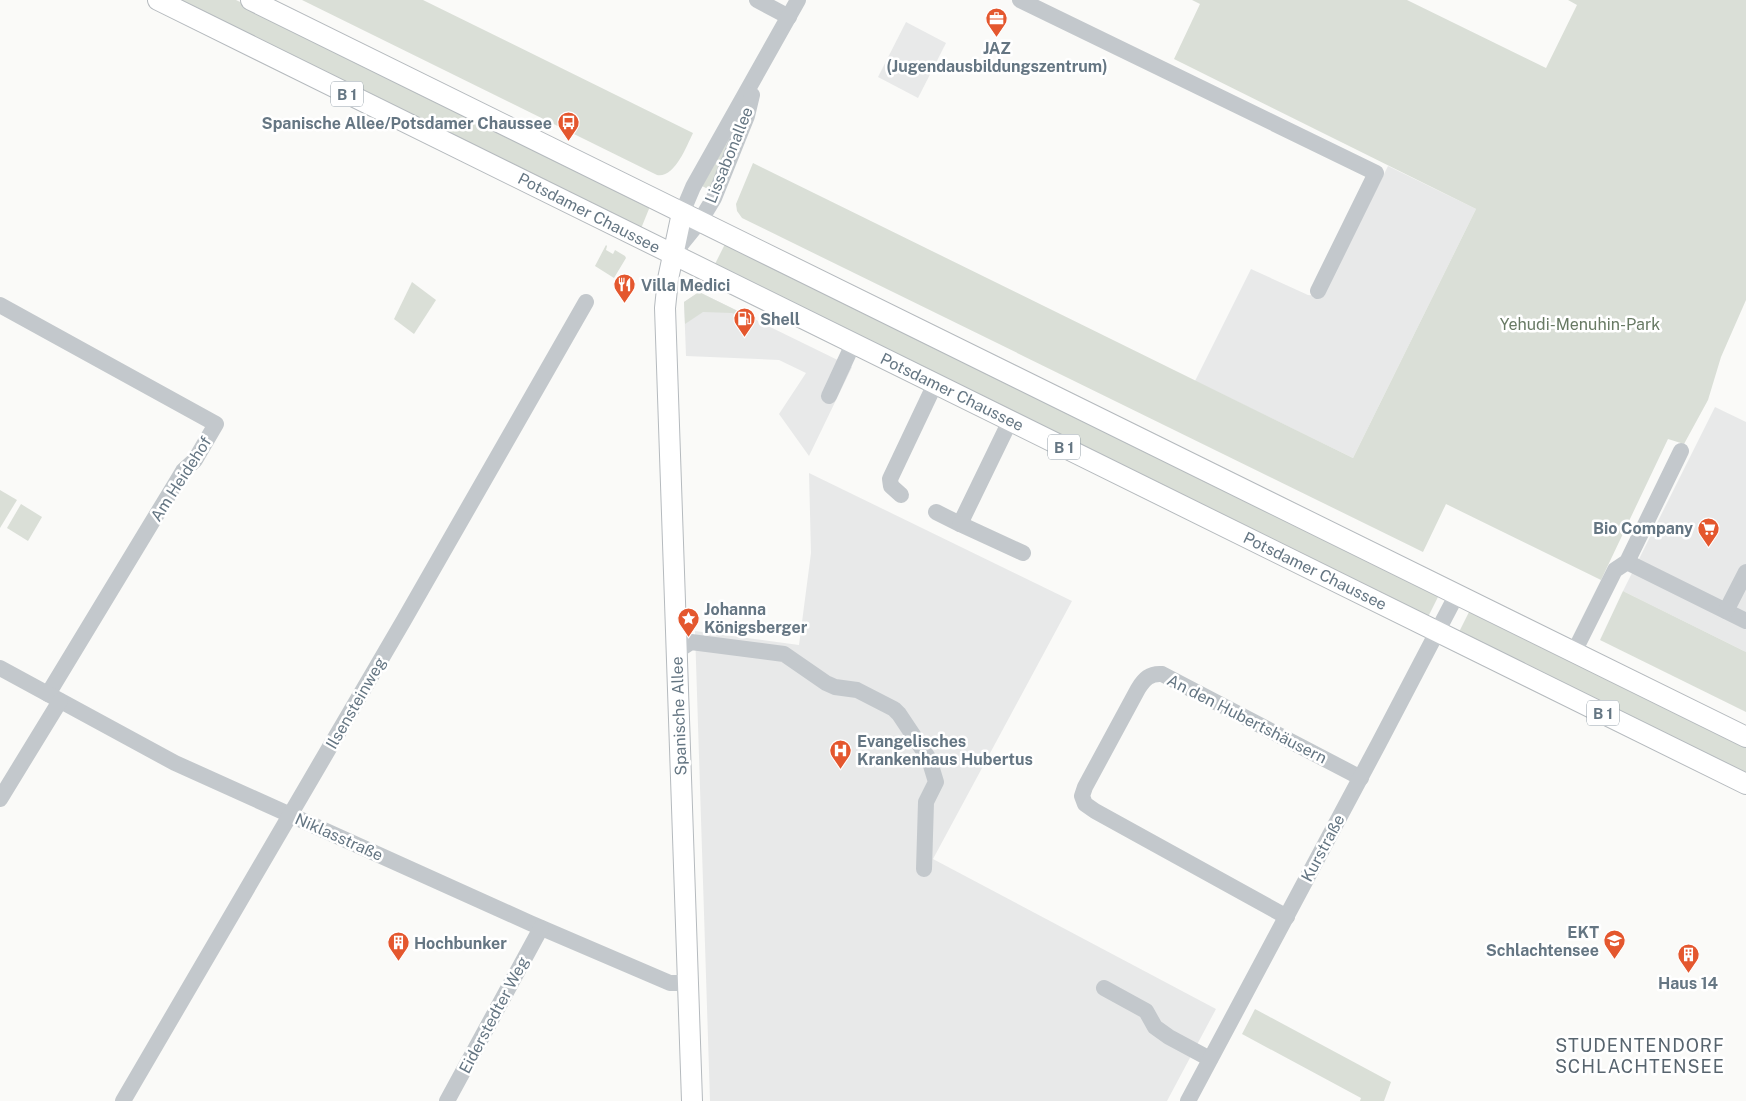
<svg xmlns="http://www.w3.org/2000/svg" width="1746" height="1101" font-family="'Public Sans',sans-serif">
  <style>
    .built { fill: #e8e9e9 }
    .green { fill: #dadfd7 }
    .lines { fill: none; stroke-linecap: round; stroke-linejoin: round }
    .major-casing { stroke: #b5babe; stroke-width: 22 }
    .minor { stroke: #c3c8cc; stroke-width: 16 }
    .major { stroke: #fff; stroke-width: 20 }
    .labels { text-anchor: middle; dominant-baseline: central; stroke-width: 5; stroke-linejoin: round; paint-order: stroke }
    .shield { fill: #fff; stroke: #939fa8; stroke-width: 1 }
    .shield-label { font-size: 15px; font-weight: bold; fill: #657683 }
    .poi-label { font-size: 16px; font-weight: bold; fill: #657683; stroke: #fff; text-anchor: start }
    .street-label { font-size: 16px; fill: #657683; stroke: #fff }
    .park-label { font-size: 16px; fill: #687a64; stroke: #fff }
    .neighbourhood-label { font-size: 18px; letter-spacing: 1px; fill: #57646e; stroke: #fff }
  </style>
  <rect width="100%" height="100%" fill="#fafaf8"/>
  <g class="built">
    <path d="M906,22l40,21 -28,55 -40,-21z"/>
    <path d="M1388,166l88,43 -123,249 -158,-77 56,-112 57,26 10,1 8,-5z"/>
    <path d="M699,292l153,75 -43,89 -30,-42 27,-41 -27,-13 -93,-4 -2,-54z"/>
    <path d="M1715,407l31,15v230l-123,-61z"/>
    <path d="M809,473l263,128 -139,258 283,150 -49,92h-457l-15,-470 104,14 12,-92z"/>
  </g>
  <g class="green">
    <path d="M174,0h62l415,204 -11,27z"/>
    <path d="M302,0h121l270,133c-7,14 -18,45 -36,42z"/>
    <path d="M1192,0h215l139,68 31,-63 -9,-5h178v300l-25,57 -13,43 -24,44 -16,-5 -67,141 -155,-76 -23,48 -681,-334 -5,-7 -1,-7 17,-41 600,295 123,-249 -302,-150 26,-55z"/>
    <path d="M737,125l-25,66 -10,-5z"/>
    <path d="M726,242l714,351 -13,26 -714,-351z"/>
    <path d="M606,245l1,1 -1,4 7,4 2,-4 10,6 1,2 -12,20 -19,-12z"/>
    <path d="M412,282l24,18 -22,34 -20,-15z"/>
    <path d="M699,292l57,28 -4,3 -20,-10 -29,-1 -18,12 -1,-22z"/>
    <path d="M0,490l17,10 -17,28z"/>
    <path d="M21,504l21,13 -14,24 -21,-13z"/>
    <path d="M1623,591l123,61v60l-146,-72z"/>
    <path d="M1471,608l275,137v32l-288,-143z"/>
    <path d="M1255,1009l136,73 -7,19h-24l1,-3 -119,-64z"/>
  </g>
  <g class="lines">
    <defs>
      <g id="major">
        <path d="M158,0l1588,784"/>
        <path d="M251,0l1495,737"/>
        <path d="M682,213l-14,66 -3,29 27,793"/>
      </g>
    </defs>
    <use href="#major" class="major-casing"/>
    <g class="minor">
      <path d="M757,0l32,17"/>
      <path d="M1020,0l356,173 -58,118"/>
      <path d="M682,213l11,-26 105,-187"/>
      <path d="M674,253l26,-32 14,-23 33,-82 5,-21"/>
      <path d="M0,305l216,119 -21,36 -12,11 -9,15 -126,208"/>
      <path d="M829,396l24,-52"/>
      <path d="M901,495l-10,-9 -1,-7 45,-95"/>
      <path d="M936,512l24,12 50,-103"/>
      <path d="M960,524l63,29"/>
      <path d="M1627,562l119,59"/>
      <path d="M1726,611l20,-39"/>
      <path d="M677,651l14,-9 93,12 42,29 9,4 22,3 37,19 5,5 30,45 7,23 -10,20 -2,67"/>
      <path d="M1574,652l41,-82 12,-8 54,-111"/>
      <path d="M0,668l175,95 355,160 140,60h17"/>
      <path d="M0,799l60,-98"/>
      <path d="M1287,917l-192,-106 -10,-7 -3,-8 3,-9 53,-98c6,-10 12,-16 24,-15l199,104"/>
      <path d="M1104,988l42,23 9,16 14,10 41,22"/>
      <path d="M123,1101l281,-481 182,-318"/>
      <path d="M447,1101l94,-173"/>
      <path d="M1188,1101l191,-358 78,-149"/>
    </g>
    <use href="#major" class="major"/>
  </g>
  <defs>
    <symbol id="office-pin" viewBox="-11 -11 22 30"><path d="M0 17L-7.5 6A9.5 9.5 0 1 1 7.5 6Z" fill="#e4572e" stroke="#fff"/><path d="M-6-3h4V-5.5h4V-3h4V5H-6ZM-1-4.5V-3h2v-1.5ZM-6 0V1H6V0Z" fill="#fff"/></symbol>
    <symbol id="bus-pin" viewBox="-11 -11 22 30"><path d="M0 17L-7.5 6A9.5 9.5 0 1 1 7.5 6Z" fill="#e4572e" stroke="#fff"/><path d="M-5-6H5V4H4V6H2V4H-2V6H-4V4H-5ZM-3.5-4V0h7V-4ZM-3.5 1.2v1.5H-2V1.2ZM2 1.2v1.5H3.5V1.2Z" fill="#fff"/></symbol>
    <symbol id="restaurant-pin" viewBox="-11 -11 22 30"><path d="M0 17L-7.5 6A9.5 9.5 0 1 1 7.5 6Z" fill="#e4572e" stroke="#fff"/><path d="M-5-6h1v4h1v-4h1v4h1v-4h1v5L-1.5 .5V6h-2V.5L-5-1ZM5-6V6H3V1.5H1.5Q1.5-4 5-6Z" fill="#fff"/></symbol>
    <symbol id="fuel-pin" viewBox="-11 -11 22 30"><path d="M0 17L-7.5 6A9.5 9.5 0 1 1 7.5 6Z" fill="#e4572e" stroke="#fff"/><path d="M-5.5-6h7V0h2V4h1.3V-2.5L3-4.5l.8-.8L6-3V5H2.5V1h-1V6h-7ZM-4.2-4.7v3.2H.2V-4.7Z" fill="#fff"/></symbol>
    <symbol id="supermarket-pin" viewBox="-11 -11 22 30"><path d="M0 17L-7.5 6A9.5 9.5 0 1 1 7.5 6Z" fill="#e4572e" stroke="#fff"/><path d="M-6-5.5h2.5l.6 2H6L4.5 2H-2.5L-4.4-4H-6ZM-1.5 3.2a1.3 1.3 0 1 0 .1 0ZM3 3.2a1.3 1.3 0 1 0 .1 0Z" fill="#fff"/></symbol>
    <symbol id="sight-pin" viewBox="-11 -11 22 30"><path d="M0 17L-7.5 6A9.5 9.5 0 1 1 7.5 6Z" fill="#e4572e" stroke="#fff"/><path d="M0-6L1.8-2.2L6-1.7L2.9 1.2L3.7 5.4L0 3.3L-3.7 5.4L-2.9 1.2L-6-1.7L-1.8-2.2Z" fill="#fff"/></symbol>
    <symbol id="hospital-pin" viewBox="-11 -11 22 30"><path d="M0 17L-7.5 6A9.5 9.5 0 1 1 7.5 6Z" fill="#e4572e" stroke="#fff"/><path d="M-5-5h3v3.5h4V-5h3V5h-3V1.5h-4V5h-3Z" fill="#fff"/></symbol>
    <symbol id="school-pin" viewBox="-11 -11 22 30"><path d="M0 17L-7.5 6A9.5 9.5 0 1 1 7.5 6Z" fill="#e4572e" stroke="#fff"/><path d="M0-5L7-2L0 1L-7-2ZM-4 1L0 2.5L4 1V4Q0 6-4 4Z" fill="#fff"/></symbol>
    <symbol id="building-pin" viewBox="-11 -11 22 30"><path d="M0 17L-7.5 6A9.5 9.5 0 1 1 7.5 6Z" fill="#e4572e" stroke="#fff"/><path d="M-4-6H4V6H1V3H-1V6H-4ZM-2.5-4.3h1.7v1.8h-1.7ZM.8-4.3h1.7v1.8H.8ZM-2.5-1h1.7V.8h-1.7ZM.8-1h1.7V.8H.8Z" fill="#fff"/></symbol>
  </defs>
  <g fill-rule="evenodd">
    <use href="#office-pin" x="984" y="6" width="25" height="34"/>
    <use href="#bus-pin" x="556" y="110" width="25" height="34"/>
    <use href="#restaurant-pin" x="612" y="272" width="25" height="34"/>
    <use href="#fuel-pin" x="732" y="306" width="25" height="34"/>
    <use href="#supermarket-pin" x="1696" y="516" width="25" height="34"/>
    <use href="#sight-pin" x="676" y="606" width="25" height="34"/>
    <use href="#hospital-pin" x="828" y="738" width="25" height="34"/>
    <use href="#school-pin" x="1602" y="928" width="25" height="34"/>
    <use href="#building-pin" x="386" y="930" width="25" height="34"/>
    <use href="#building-pin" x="1676" y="942" width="25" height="34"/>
  </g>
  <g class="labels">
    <g class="shield">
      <rect x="331" y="81.5" width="32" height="25" rx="4"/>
      <rect x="1048" y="434.5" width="32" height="25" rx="4"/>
      <rect x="1587" y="700.5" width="32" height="25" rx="4"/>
    </g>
    <g class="shield-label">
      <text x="347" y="94">B 1</text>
      <text x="1064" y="447">B 1</text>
      <text x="1603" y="713">B 1</text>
    </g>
    <g class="poi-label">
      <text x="997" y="48" text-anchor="middle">JAZ<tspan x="997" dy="18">(Jugendausbildungszentrum)</tspan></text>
      <text x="552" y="123" text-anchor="end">Spanische Allee/Potsdamer Chaussee</text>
      <text x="641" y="285">Villa Medici</text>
      <text x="760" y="319">Shell</text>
      <text x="1693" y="528" text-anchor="end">Bio Company</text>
      <text x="704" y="609">Johanna<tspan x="704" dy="18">Königsberger</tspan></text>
      <text x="857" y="741">Evangelisches<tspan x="857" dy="18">Krankenhaus Hubertus</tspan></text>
      <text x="1599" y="932" text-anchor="end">EKT<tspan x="1599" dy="18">Schlachtensee</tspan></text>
      <text x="414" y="943">Hochbunker</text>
      <text x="1688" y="983" text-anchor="middle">Haus 14</text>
    </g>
    <g class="street-label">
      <text transform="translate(729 155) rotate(-68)">Lissabonallee</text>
      <text transform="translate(589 213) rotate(27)">Potsdamer Chaussee</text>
      <text transform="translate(952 392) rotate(26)">Potsdamer Chaussee</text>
      <text transform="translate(181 479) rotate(-57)">Am Heidehof</text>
      <text transform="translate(1315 571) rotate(26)">Potsdamer Chaussee</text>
      <text transform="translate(356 703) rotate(-60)">Ilsensteinweg</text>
      <text transform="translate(679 716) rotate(-92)">Spanische Allee</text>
      <text transform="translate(1247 719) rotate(27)">An den Hubertshäusern</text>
      <text transform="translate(339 837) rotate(24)">Niklasstraße</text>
      <text transform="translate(1323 848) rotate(-62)">Kurstraße</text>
      <text transform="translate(494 1015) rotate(-62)">Eiderstedter Weg</text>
    </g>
    <g class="park-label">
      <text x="1580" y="324">Yehudi-Menuhin-Park</text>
    </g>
    <g class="neighbourhood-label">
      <text x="1640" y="1045">STUDENTENDORF<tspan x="1640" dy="21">SCHLACHTENSEE</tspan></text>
    </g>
  </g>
</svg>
